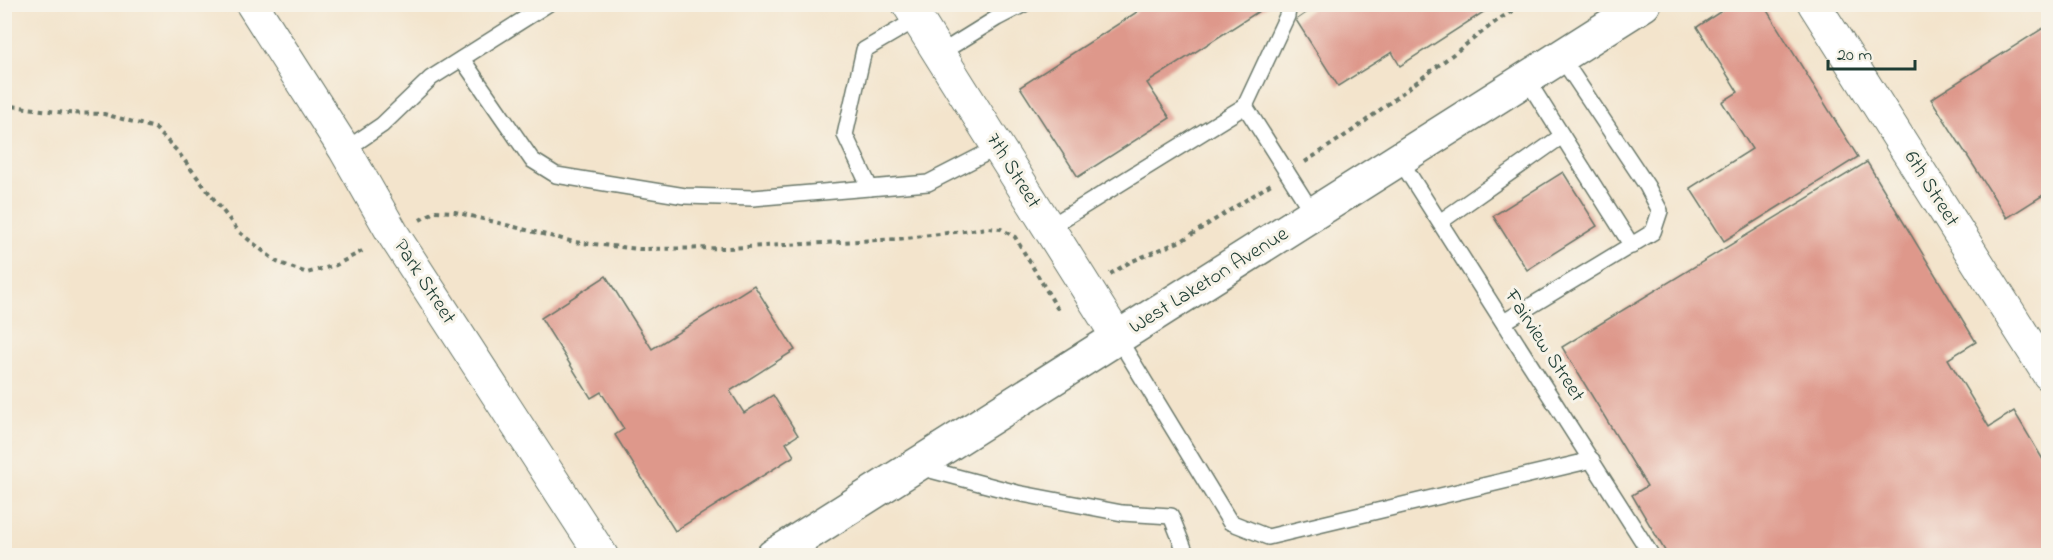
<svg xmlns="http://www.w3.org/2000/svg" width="2053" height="560" font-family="'Indie Flower',sans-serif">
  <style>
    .building { fill: #de988b }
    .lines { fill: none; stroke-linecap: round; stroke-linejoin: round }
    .service-casing { stroke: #697769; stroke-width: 18 }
    .minor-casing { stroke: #697769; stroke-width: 34 }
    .secondary-casing { stroke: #697769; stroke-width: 36 }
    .path { stroke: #697769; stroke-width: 4; stroke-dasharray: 4.5 4.5; stroke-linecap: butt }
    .service { stroke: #fff; stroke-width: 15 }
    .minor { stroke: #fff; stroke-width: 32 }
    .secondary { stroke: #fff; stroke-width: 33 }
    .labels { text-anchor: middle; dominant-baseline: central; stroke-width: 6; stroke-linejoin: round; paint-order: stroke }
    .street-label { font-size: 21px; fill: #1f3d34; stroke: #f7f3e8 }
  </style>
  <rect width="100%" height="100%" fill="#f7f3e8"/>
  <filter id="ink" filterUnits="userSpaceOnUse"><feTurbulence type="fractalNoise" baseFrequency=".0167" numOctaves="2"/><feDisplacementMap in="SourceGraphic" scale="12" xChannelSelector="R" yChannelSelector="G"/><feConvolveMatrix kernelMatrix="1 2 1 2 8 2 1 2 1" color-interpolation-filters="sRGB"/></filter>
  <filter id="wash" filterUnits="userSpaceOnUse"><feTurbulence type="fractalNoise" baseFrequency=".008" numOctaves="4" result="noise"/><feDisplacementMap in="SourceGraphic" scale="24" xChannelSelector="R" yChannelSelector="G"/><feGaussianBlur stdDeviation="1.35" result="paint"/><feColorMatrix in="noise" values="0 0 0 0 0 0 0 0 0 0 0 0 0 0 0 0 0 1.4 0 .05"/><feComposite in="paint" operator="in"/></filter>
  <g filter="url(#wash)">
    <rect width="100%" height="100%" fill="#f3e4cc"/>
    <g id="blocks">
      <g class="building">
        <path d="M1132,4h138l-123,79 23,35 -92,59 -58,-90 117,-75z"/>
        <path d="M1319,4h177l-96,62 -8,-14 -54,34 -42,-66z"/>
        <path d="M1732,4h31l95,153 -134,84 -34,-53 62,-39 -30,-47 16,-10 -41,-65z"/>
        <path d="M2048,25v167l-41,26 -76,-119z"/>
        <path d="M1867,162l109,180 -28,17 41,68 25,-16 34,57v88h-380l-36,-61 15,-9 -85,-139z"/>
        <path d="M1563,172l34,54 -70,44 -34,-54z"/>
        <path d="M606,276l46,73 102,-64 41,65 -65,41 14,22 29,-18 25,40 -12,8 8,13 -119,75 -60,-96 9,-6 -23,-37 -10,6 -50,-80z"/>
      </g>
    </g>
  </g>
  <g filter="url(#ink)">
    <use href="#blocks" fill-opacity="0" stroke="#697769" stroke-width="1.5"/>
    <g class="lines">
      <defs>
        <g id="service">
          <path d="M939,54l58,-36 27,-14"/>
          <path d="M462,59l70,101 24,15 129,21 68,2 175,-15 70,-36"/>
          <path d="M1527,80l105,166"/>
          <path d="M1245,106l42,-90 2,-12"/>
          <path d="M345,150l37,-25 49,-47 117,-74"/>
          <path d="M1400,160l252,396"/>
          <path d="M870,188l-25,-53 19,-85 53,-31"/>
          <path d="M1440,222l122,-86"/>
          <path d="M1048,228l197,-122 69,109"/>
          <path d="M1504,322l149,-90 7,-21 -13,-25 -86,-129"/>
          <path d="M1118,338l112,184 38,15 324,-77"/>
          <path d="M919,467l98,26 105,20 49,3 16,40"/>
        </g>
        <g id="minor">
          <path d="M252,4l93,146 48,84 209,322"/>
          <path d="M908,4l210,334"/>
          <path d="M1814,4l234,370"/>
        </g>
        <path id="secondary" d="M773,556l871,-552"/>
      </defs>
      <use href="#service" class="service-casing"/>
      <use href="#minor" class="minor-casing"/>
      <use href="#secondary" class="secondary-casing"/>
      <g class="path">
        <path d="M4,105l61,8 39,1 51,14 23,24 61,80 38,30 30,11 29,-8 30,-16"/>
        <path d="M1305,162l50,-33 143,-109 25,-16"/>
        <path d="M420,220l16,-9 19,1 119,30 65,7 89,-1 170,-9 90,-11 13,1 14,8 42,71 4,-3"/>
        <path d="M1110,274l20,-12 53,-22 88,-56"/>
      </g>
      <use href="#service" class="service"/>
      <use href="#minor" class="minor"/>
      <use href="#secondary" class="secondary"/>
    </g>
  </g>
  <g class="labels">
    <g class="street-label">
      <text transform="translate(1013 171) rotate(58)">7th Street</text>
      <text transform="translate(1931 189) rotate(58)">6th Street</text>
      <text transform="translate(1209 281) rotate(-32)">West Laketon Avenue</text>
      <text transform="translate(424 282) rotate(57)">Park Street</text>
      <text transform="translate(1544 346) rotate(57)">Fairview Street</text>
    </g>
  </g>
  <rect width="2053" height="560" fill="none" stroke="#f7f3e8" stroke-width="24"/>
  <path d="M1828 60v9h87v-9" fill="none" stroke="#1f3d34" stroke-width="3"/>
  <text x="1837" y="60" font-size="18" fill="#1f3d34" stroke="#f7f3e8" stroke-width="4.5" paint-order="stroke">20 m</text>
</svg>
